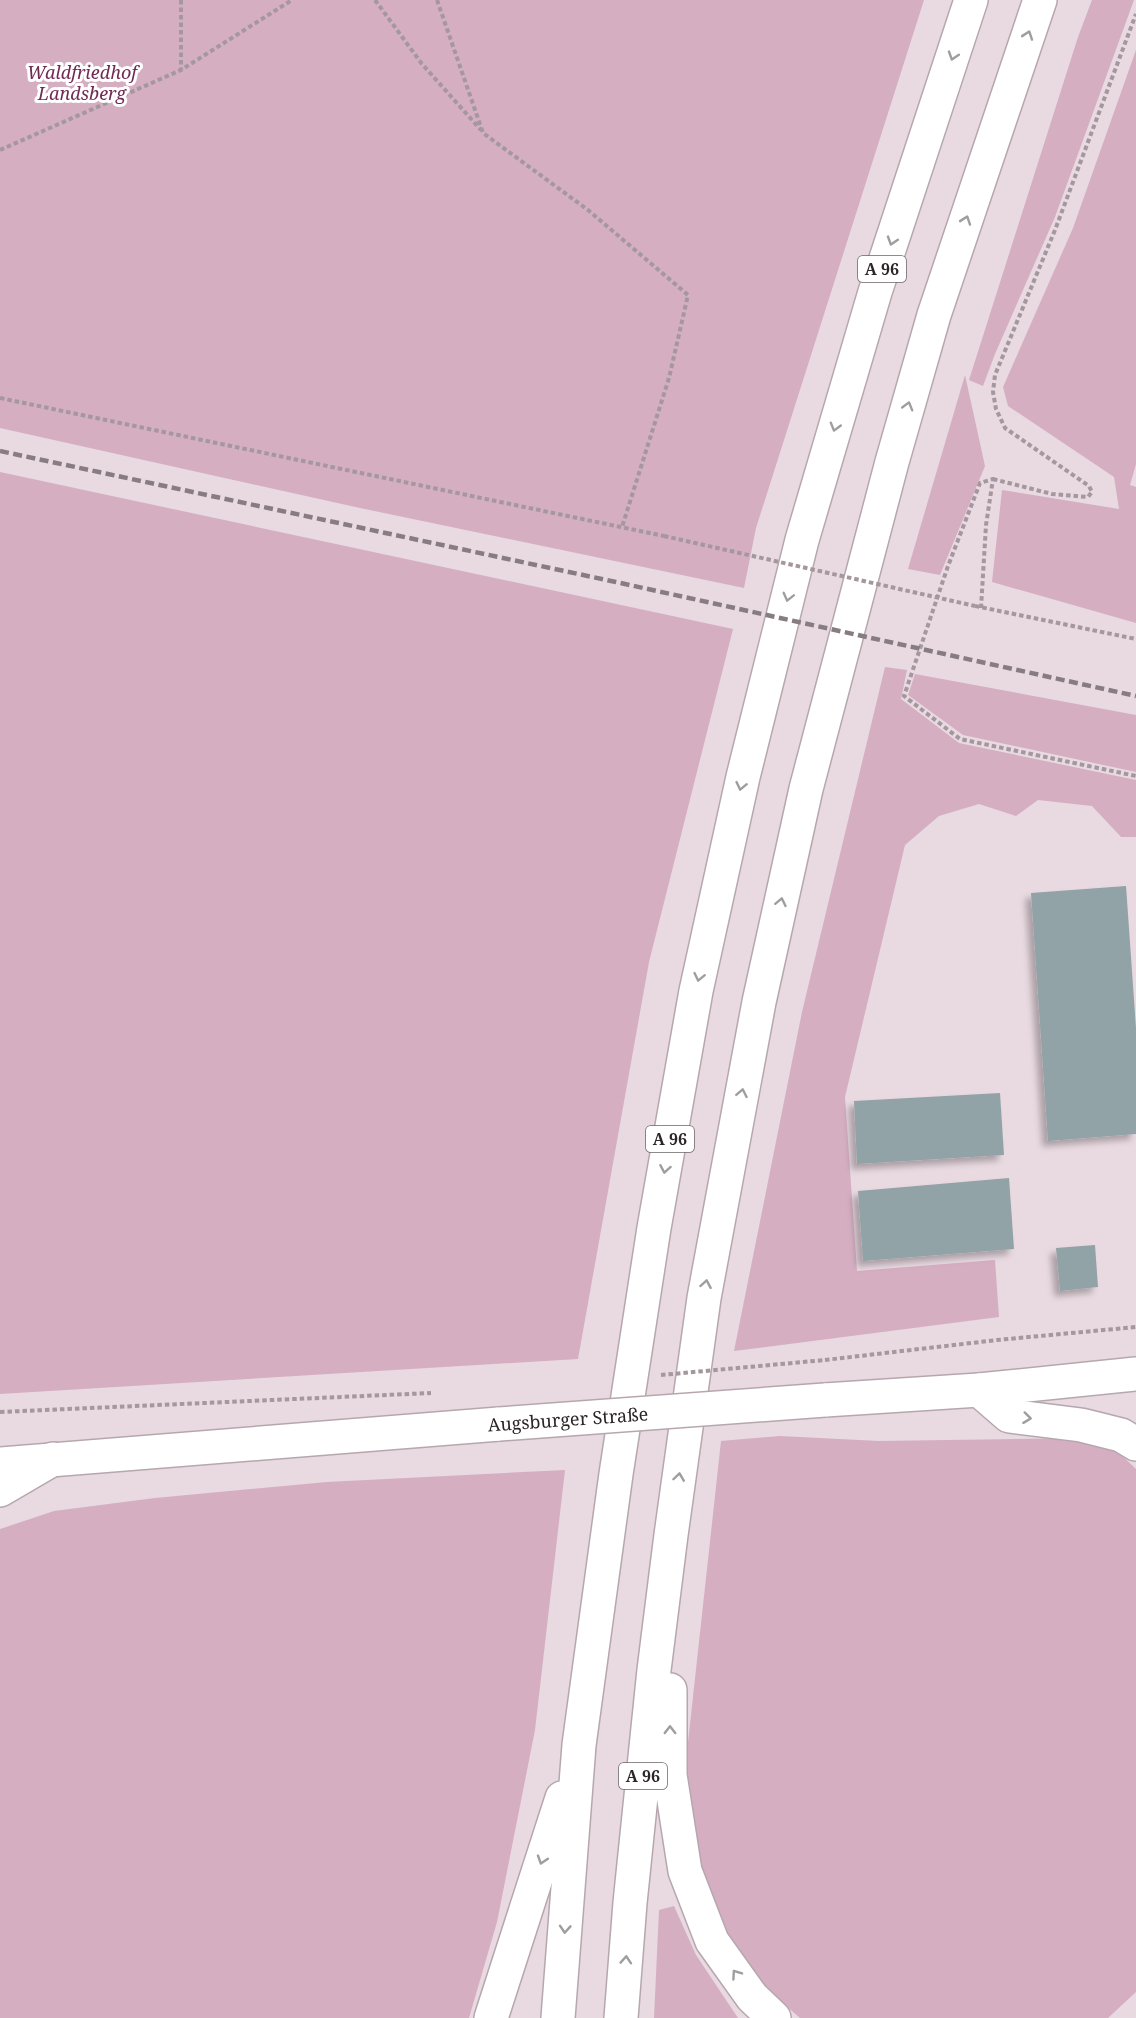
<svg xmlns="http://www.w3.org/2000/svg" width="1136" height="2018" font-family="'Noto Serif',serif">
  <style>
    .green { fill: #d5aec2 }
    .building { fill: #91a3a6; filter: url(#shadow) }
    .lines { fill: none; stroke-linecap: round; stroke-linejoin: round }
    .secondary-casing { stroke: #b6a7ae; stroke-width: 36 }
    .motorway-casing { stroke: #b6a7ae; stroke-width: 36 }
    .path { stroke: #a4979e; stroke-width: 4; stroke-dasharray: 4.5 3; stroke-linecap: butt }
    .secondary { stroke: #fff; stroke-width: 33 }
    .motorway { stroke: #fff; stroke-width: 33 }
    .rail { stroke: #877c82; stroke-width: 4.5; stroke-dasharray: 9 4.5; stroke-linecap: butt }
    .secondary-bridge-casing { stroke: #b6a7ae; stroke-width: 36; stroke-linecap: butt }
    .path-bridge { stroke: #a4979e; stroke-width: 4; stroke-dasharray: 4.5 3; stroke-linecap: butt }
    .secondary-bridge { stroke: #fff; stroke-width: 33 }
    .oneway { stroke: #a09d9e }
    .labels { text-anchor: middle; dominant-baseline: central; stroke-width: 6; stroke-linejoin: round; paint-order: stroke }
    .shield { fill: #fff; stroke: #6b6668; stroke-width: 1.5 }
    .shield-label { font-size: 16px; font-weight: bold; fill: #2b2528 }
    .park-label { font-size: 18px; font-style: italic; fill: #702a54; stroke: #fff }
    .street-label { font-size: 18px; fill: #2b2528; stroke: #fff }
  </style>
  <defs>
    <filter id="shadow"><feDropShadow dx="-5.5" dy="5.5" stdDeviation="3" flood-color="#0004"/></filter>
  </defs>
  <rect width="100%" height="100%" fill="#e9d9e1"/>
  <g class="green">
    <path d="M0,0h924l-168,528 -12,60 -384,-80 -360,-80z"/>
    <path d="M1092,0h42l-79,217 -60,137 -12,32 -14,-6 109,-343z"/>
    <path d="M1136,50v414l-6,21 6,2v136l-144,-41 10,-92 117,19 -5,-32 -106,-71 -5,-19 70,-159z"/>
    <path d="M965,375l20,91 -45,109 -32,-6z"/>
    <path d="M0,472l733,157 -84,333 -71,397 -578,35z"/>
    <path d="M885,667l22,3 -6,29 58,44 177,37v57h-15l-29,-31 -54,-6 -22,16 -37,-12 -40,12 -34,29 -60,252 12,174 138,-11 4,57 -265,34 68,-339z"/>
    <path d="M915,674l221,41v57l-173,-37 -55,-40z"/>
    <path d="M780,1436l99,5 202,-3 32,9 23,22v523l-28,26h-308l-41,-36 -35,-48 -25,-66 -15,-89 37,-338z"/>
    <path d="M565,1470l-30,260 -38,192 -28,96h-469v-489l54,-18 101,-13 172,-16z"/>
    <path d="M674,1906l22,49 42,63h-84l5,-108z"/>
  </g>
  <g class="building">
    <path d="M1126,886l10,142v106l-88,7 -17,-248z"/>
    <path d="M1000,1093l4,62 -147,9 -3,-63z"/>
    <path d="M1009,1178l5,71 -151,12 -5,-70z"/>
    <path d="M1095,1245l3,42 -38,4 -4,-43z"/>
  </g>
  <g class="lines">
    <defs>
      <g id="secondary">
        <path d="M825,1400l154,-10 157,-16"/>
        <path d="M0,1464l499,-40"/>
      </g>
      <g id="motorway">
        <path d="M979,1390l30,26 72,9 40,10 15,9"/>
        <path d="M0,1490l53,-31"/>
        <path d="M670,1690v85l15,96 27,70 40,56 22,21"/>
        <path d="M491,2018l71,-220"/>
        <path d="M558,2018l21,-273 37,-271 38,-246 42,-237 47,-214 59,-237 73,-248 96,-292"/>
        <path d="M621,2018l9,-115 24,-233 17,-135 33,-237 55,-296 47,-213 86,-327 42,-147 106,-315"/>
      </g>
    </defs>
    <use href="#secondary" class="secondary-casing"/>
    <use href="#motorway" class="motorway-casing"/>
    <g class="path">
      <path d="M181,0v69"/>
      <path d="M375,0l47,64 59,66"/>
      <path d="M437,0l46,133 105,77 100,85 -19,83 -47,149"/>
      <path d="M0,150l181,-80 111,-70"/>
      <path d="M0,398l664,138"/>
      <path d="M993,479l59,15 36,3 4,-5 -3,-6 -84,-58 -9,-19 -3,-17 2,-17 60,-145 81,-216"/>
      <path d="M975,606l161,33"/>
      <path d="M981,608l5,-83 7,-46 -13,4 -32,83 -44,130 56,43 176,37"/>
      <path d="M825,1360l172,-20 139,-13"/>
      <path d="M0,1412l431,-19"/>
    </g>
    <use href="#secondary" class="secondary"/>
    <use href="#motorway" class="motorway"/>
    <path class="rail" d="M0,451l616,131 520,114"/>
    <defs>
      <path id="secondary-bridge" d="M499,1424l326,-24"/>
    </defs>
    <use href="#secondary-bridge" class="secondary-bridge-casing"/>
    <g class="path-bridge">
      <path d="M664,536l311,70"/>
      <path d="M661,1375l164,-15"/>
    </g>
    <use href="#secondary-bridge" class="secondary-bridge"/>
  </g>
  <defs><path id="oneway-chevron" d="M-2-3.5L2.5 0L-2 3.5" fill="none" stroke-width="1.6" stroke-linecap="round" stroke-linejoin="round" transform="scale(1.5)"/></defs>
  <g class="oneway">
    <use href="#oneway-chevron" transform="translate(1028 35) rotate(-71)"/>
    <use href="#oneway-chevron" transform="translate(953 56) rotate(108)"/>
    <use href="#oneway-chevron" transform="translate(966 220) rotate(-71)"/>
    <use href="#oneway-chevron" transform="translate(892 241) rotate(108)"/>
    <use href="#oneway-chevron" transform="translate(908 406) rotate(-74)"/>
    <use href="#oneway-chevron" transform="translate(835 427) rotate(106)"/>
    <use href="#oneway-chevron" transform="translate(788 597) rotate(104)"/>
    <use href="#oneway-chevron" transform="translate(741 786) rotate(102)"/>
    <use href="#oneway-chevron" transform="translate(781 902) rotate(-78)"/>
    <use href="#oneway-chevron" transform="translate(699 977) rotate(102)"/>
    <use href="#oneway-chevron" transform="translate(742 1093) rotate(-79)"/>
    <use href="#oneway-chevron" transform="translate(665 1169) rotate(100)"/>
    <use href="#oneway-chevron" transform="translate(706 1284) rotate(-80)"/>
    <use href="#oneway-chevron" transform="translate(1027 1418) rotate(7)"/>
    <use href="#oneway-chevron" transform="translate(679 1477) rotate(-82)"/>
    <use href="#oneway-chevron" transform="translate(670 1730) rotate(-90)"/>
    <use href="#oneway-chevron" transform="translate(542 1860) rotate(108)"/>
    <use href="#oneway-chevron" transform="translate(565 1929) rotate(94)"/>
    <use href="#oneway-chevron" transform="translate(626 1960) rotate(-86)"/>
    <use href="#oneway-chevron" transform="translate(736 1974) rotate(-125)"/>
  </g>
  <g class="labels">
    <g class="shield">
      <rect x="858" y="256" width="48" height="26" rx="4.5"/>
      <rect x="646" y="1126" width="48" height="26" rx="4.5"/>
      <rect x="619" y="1763" width="48" height="26" rx="4.5"/>
    </g>
    <g class="shield-label">
      <text x="882" y="269">A 96</text>
      <text x="670" y="1139">A 96</text>
      <text x="643" y="1776">A 96</text>
    </g>
    <g class="park-label">
      <text x="82" y="72">Waldfriedhof<tspan x="82" dy="21">Landsberg</tspan></text>
    </g>
    <g class="street-label">
      <text transform="translate(568 1419) rotate(-4)">Augsburger Straße</text>
    </g>
  </g>
</svg>
